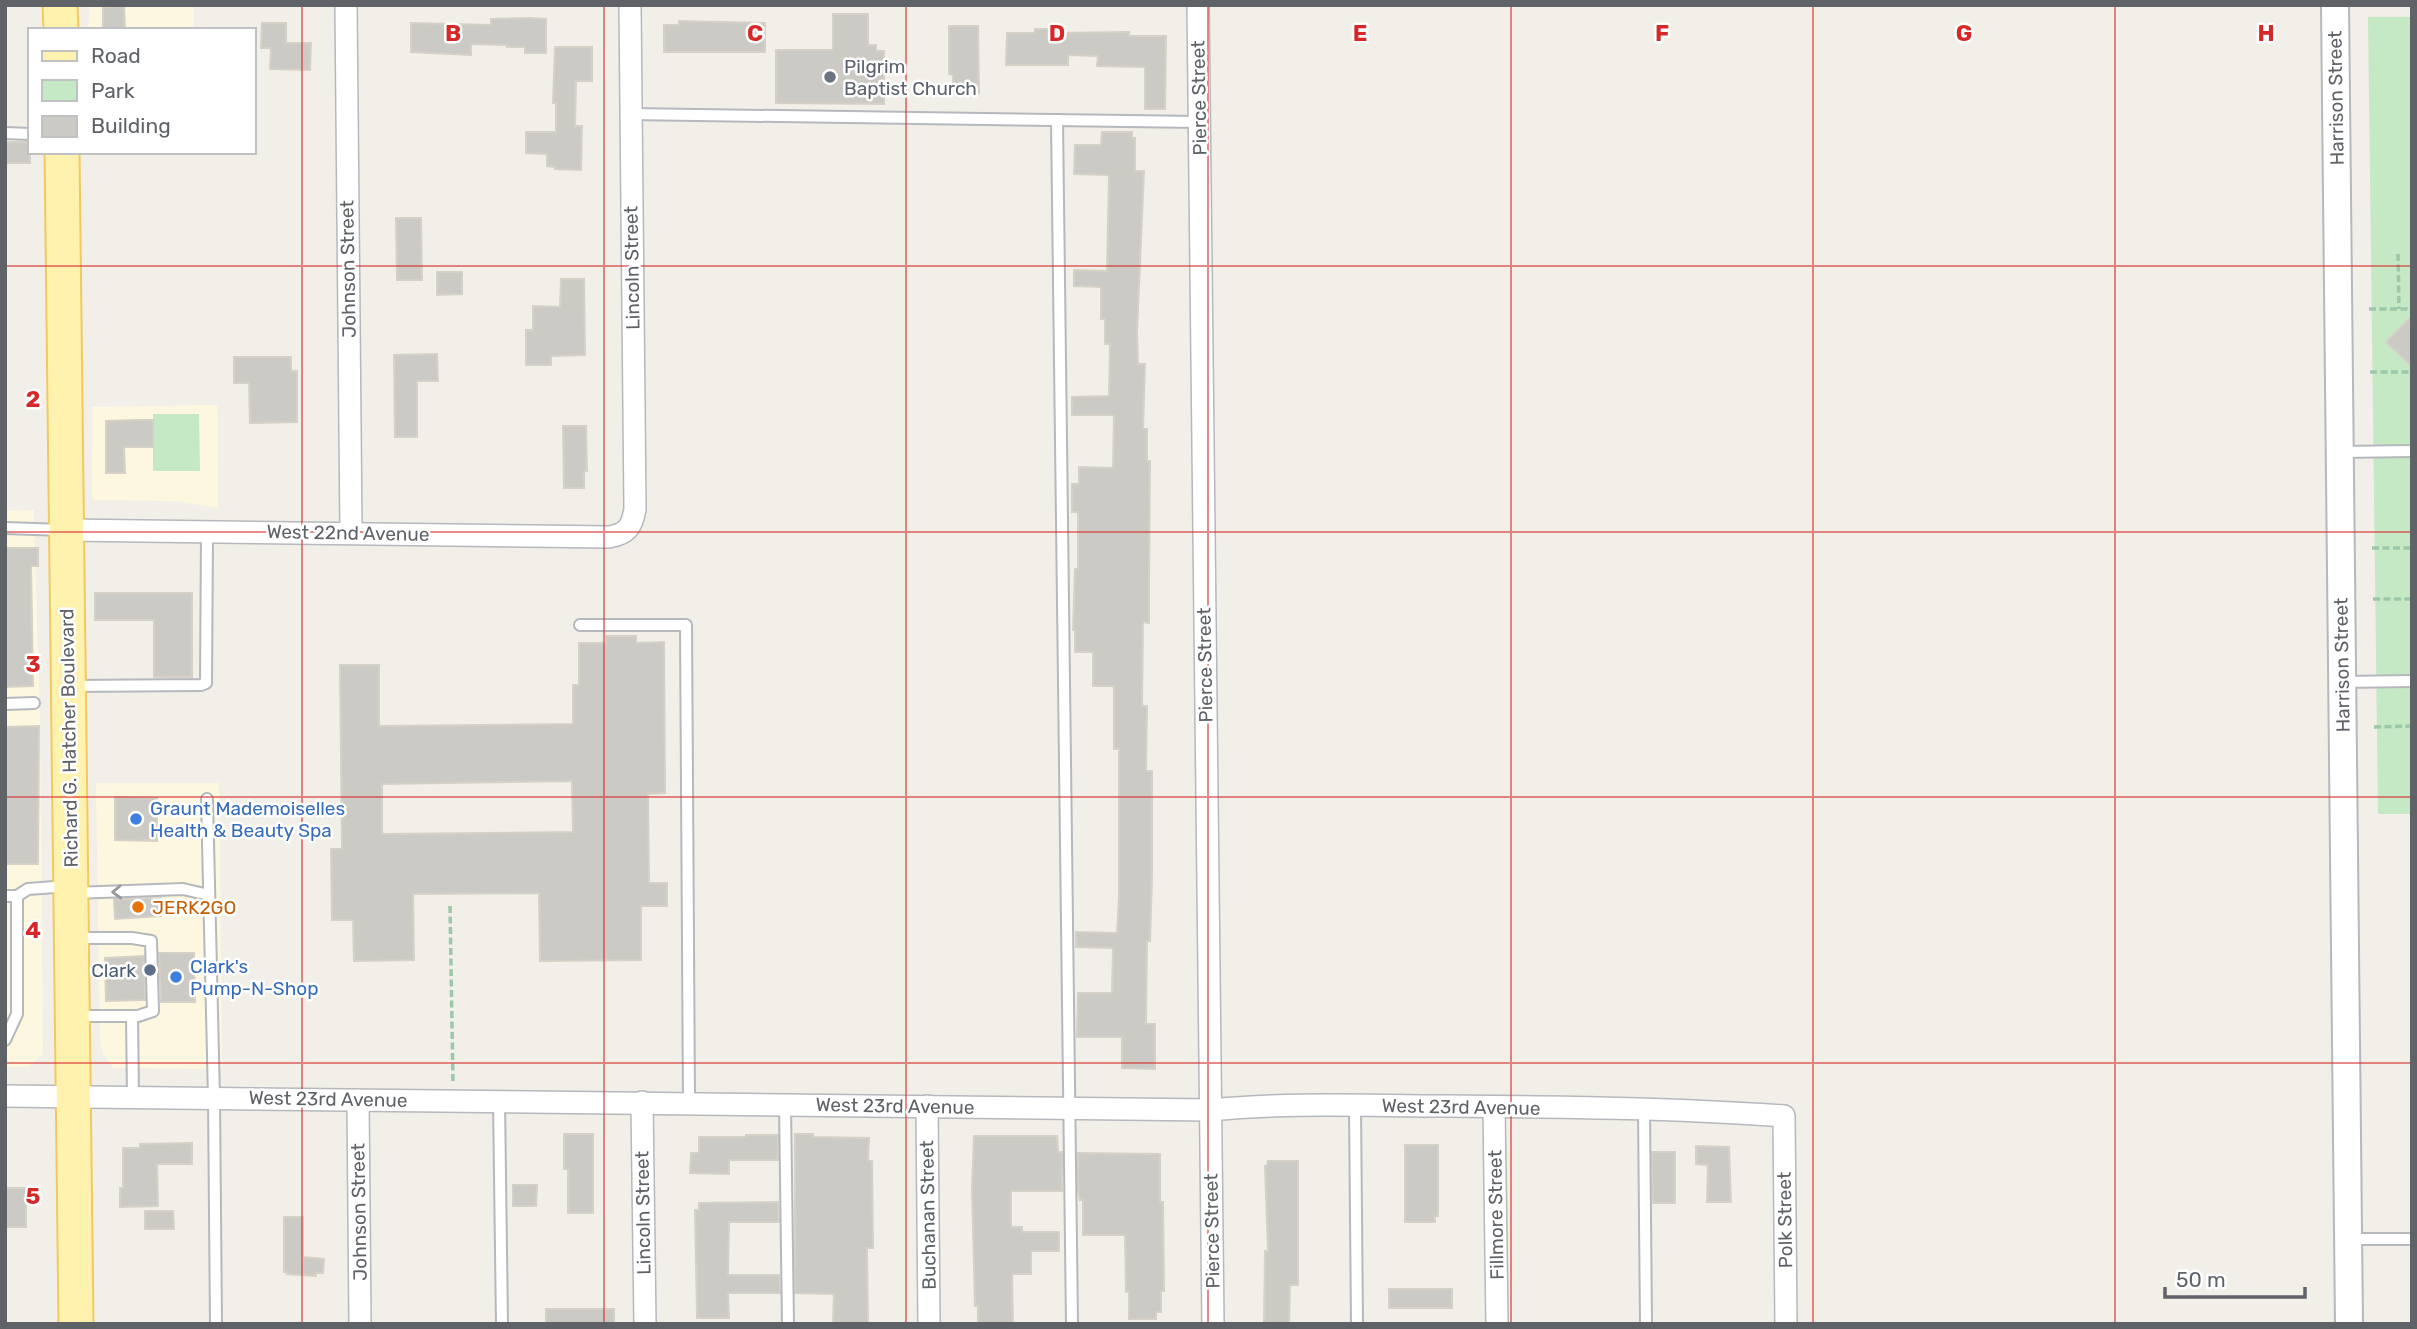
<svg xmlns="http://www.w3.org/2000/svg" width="2417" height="1329" font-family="Rubik,sans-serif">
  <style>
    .commercial { fill: #fef7e0 }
    .green { fill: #c5e8c5 }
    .building { fill: #cccac5; stroke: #d6d1c6; stroke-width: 2; fill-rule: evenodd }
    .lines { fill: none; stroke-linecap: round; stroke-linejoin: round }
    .service-casing { stroke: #b5b8bc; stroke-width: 14 }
    .minor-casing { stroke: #b5b8bc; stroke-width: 24 }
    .tertiary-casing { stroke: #b5b8bc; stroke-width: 30 }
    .primary-casing { stroke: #f2c960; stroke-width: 37 }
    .path { stroke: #9cc7a9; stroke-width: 3.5; stroke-dasharray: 7 3.5; stroke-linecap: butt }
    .service { stroke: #fff; stroke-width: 10 }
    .minor { stroke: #fff; stroke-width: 21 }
    .tertiary { stroke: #fff; stroke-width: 26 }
    .primary { stroke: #fff2af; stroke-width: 33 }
    .oneway { stroke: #979a9d }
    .grid { fill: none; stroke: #d62828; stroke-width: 2; stroke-opacity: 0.55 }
    .worship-dot { fill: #6b7280; stroke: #fff; stroke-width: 2.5 }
    .shop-dot { fill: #3f7fe0; stroke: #fff; stroke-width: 2.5 }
    .food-dot { fill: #e8710a; stroke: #fff; stroke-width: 2.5 }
    .service-dot { fill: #5c6f8a; stroke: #fff; stroke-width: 2.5 }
    .labels { text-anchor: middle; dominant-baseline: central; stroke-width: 5; stroke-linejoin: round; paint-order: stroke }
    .worship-label { font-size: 19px; fill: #5b616d; stroke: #fff; text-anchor: start }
    .street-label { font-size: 19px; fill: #5f6368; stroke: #fff }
    .shop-label { font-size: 19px; fill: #366cbe; stroke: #fff; text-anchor: start }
    .food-label { font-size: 19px; fill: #c56008; stroke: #fff; text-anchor: start }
    .service-label { font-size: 19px; fill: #4e5e75; stroke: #fff; text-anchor: end }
    .grid-label { font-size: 23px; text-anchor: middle; font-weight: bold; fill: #d62828; stroke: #fff; stroke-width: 5; stroke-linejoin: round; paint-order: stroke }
  </style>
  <rect width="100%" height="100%" fill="#f1efe8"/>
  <g class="commercial">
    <path d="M90,5h104v25h-106z"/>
    <path d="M217,405l1,103 -42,-7 -82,-1 -2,-4v-89z"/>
    <path d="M34,510l6,214 3,330 -15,13h-23v-556z"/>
    <path d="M96,783h123l3,286 -108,-1 -10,-12 -4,-12z"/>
  </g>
  <g class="green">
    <path d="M2368,17h44v797h-34z"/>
    <path d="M153,414h46l1,57h-47z"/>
  </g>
  <g class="building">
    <path d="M124,6l1,24h-22v-23z"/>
    <path d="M833,14h35v31h8v6h8v53l-108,-1v-53h57z"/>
    <path d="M530,18l16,1v34h-21v-6h-18v-2l-36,-1v11l-60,-3v-29l80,2v-6z"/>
    <path d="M679,21l86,2v29h-101v-27h15z"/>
    <path d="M262,23h24v20h25l-1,27 -40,-1 1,-21h-10z"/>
    <path d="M949,26h29l1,67h-26v-18l-4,-1z"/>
    <path d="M1035,29h17v4l77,-1v4h37l-1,73h-20v-42l-48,-1 1,-10 -30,-1v10h-62l1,-32h28z"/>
    <path d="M555,47h37v34h-16l-1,45h7l-1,44 -26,-1v-2l-8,-1v-12l-21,-1v-21h30v-29h-3z"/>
    <path d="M1102,132h30v6h3v33h9l-7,161 1,32h7l-2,65h4v32h3l-1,117v45l-6,-1 -1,84h5l-1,65h6v107l-2,63h-3l-1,83h9v45l-33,-1v-31h-45l1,-44h34l1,-45 -37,-1v-15l41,1 2,-36v-148h-5v-63h-21v-34h-18v-22h-2l2,-61h3v-57h-6v-28h7v-17l34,1 1,-53h-42v-18l37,-1 1,-52h-5v-25h-4v-32l-27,-1v-16l33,1 2,-96 -35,-1 1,-29h26z"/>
    <rect x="5" y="142" width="25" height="21"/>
    <path d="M396,218h25l1,62h-25z"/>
    <path d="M437,272h25v22l-25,1z"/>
    <path d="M561,279h23l1,76 -34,1v9h-25v-35h7v-24l27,1z"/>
    <path d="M2412,316v51l-26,-25z"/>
    <path d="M437,354l1,27h-21v56h-22l-1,-82z"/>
    <path d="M234,357h57v14h6v51l-47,1 -1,-40h-15z"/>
    <path d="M138,420h15v27h-29l1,26h-19v-52z"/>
    <path d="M563,426h23l1,45h-3v17h-20z"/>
    <path d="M5,548h33v18h-7l2,120 -28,1z"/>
    <path d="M95,593h97v84h-38v-57h-59z"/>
    <path d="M606,636h30v7l28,-1 1,151 -17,1 1,89h18v23h-26v54l-101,1 -1,-68 -126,1 1,66 -60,1 -1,-41h-21l-1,-71h11l-2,-184h39v61l194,-2v-39h6v-42h27zM572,781l1,51 -191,2v-50z"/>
    <path d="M39,726l-1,138h-33v-137z"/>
    <path d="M115,797l42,1v43l-42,-1z"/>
    <path d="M161,898v18l-46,3 -1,-20z"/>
    <path d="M159,953h35l1,49h-34z"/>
    <path d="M144,956l1,44 -39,1 -1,-43z"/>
    <path d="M564,1134h29v79h-25v-44h-4z"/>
    <path d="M795,1134h18v3l56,1 -1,23h4l1,87h-6l1,76h-35l1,-30 -39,-1z"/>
    <path d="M746,1135h32v25h-49v14l-39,-1 1,-20h8v-16h47z"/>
    <path d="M974,1136h83l1,16h4v39h-51v36h11v5h37v19h-28v23h-19l1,50h-35v-18h-3l-3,-117z"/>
    <path d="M192,1143v21h-35l1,42 -38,1v-19h3v-40h17v-4z"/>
    <path d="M1405,1145h33v71h-3v6h-30z"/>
    <path d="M1696,1146l33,1 2,55h-24l1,-37 -12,-1z"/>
    <path d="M1652,1152h23v51h-22z"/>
    <path d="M1078,1153l82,1v48h3l1,89h-3v21h-5v7h-27v-28l-3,1 -1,-57h-42v-35h-3l-2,-9z"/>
    <path d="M1268,1161h30v124h-8l-1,39h-25l1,-73h3l-3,-85h2z"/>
    <path d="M513,1185h24l-1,21h-23z"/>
    <rect x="5" y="1188" width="21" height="39"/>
    <path d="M778,1202l1,20h-50l-1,53h51l1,18h-52l1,25h-32l-2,-108h4v-7z"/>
    <path d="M145,1211h28l1,18h-29z"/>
    <path d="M284,1217h19v40l21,2 -1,14h-7v3l-29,-2 1,-2h-4z"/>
    <rect x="1389" y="1289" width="63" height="19"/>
    <rect x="546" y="1309" width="68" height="15"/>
  </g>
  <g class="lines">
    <defs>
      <g id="service">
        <path d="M630,114l570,8"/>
        <path d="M1057,120l15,1204"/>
        <path d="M5,133l25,1"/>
        <path d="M2340,452l72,-1"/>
        <path d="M5,528l59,2"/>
        <path d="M580,625h106l3,478"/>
        <path d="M2342,682l70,-1"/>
        <path d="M71,686l130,-1 5,-2 1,-151"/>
        <path d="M5,704l29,-1"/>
        <path d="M207,799l7,299 2,226"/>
        <path d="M73,893l110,-4 26,6"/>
        <path d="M5,896h12v118l-12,26"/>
        <path d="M17,896l11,-7 40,-3"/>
        <path d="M74,938h58l19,3 2,70 -15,5h-62"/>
        <path d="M132,1016l1,81"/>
        <path d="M499,1101l3,223"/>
        <path d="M785,1104l3,220"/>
        <path d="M1355,1105l2,219"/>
        <path d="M1644,1110l2,214"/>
        <path d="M2348,1239h64"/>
      </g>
      <g id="minor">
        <path d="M346,5l5,528"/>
        <path d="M1198,5l15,1319"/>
        <path d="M67,530l542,7c18,-3 23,-10 26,-28l-5,-504"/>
        <path d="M5,1096l1205,14c80,-8 159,-4 239,-4 112,1 224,2 335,10l2,208"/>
        <path d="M358,1100l2,224"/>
        <path d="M642,1102l3,222"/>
        <path d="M927,1106l2,218"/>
        <path d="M1494,1107l3,217"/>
      </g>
      <path id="tertiary" d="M2335,5l14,1319"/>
      <g id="primary">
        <path d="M60,5l1,25"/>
        <path d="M62,152l14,1172"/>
      </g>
    </defs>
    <use href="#service" class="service-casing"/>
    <use href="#minor" class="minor-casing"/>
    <use href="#tertiary" class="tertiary-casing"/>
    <use href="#primary" class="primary-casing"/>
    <g class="path">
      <path d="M2398,254l1,55"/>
      <path d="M2369,309h38l5,3"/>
      <path d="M2370,372h42"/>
      <path d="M2372,548h40"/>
      <path d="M2373,599h39"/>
      <path d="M2374,727l38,-1"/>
      <path d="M450,906l3,176"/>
    </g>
    <use href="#service" class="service"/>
    <use href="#minor" class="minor"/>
    <use href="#tertiary" class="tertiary"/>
    <use href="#primary" class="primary"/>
  </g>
  <defs><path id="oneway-chevron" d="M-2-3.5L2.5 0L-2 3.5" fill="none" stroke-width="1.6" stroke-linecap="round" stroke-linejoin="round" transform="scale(1.75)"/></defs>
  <use class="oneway" href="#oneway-chevron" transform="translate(117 892) rotate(178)"/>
  <path class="grid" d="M302,5v1319M604,5v1319M906,5v1319M1208,5v1319M1511,5v1319M1813,5v1319M2115,5v1319M5,266h2407M5,532h2407M5,797h2407M5,1063h2407"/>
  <circle class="worship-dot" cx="830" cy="77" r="7"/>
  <g class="shop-dot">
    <circle cx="136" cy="819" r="7"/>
    <circle cx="176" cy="977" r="7"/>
  </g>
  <circle class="food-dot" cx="138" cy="907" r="7"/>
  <circle class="service-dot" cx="150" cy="970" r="7"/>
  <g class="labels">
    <g class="worship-label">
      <text x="844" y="66">Pilgrim<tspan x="844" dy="22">Baptist Church</tspan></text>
    </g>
    <g class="street-label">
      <text transform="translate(1199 98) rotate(-91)">Pierce Street</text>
      <text transform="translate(2336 98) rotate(-91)">Harrison Street</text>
      <text transform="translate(632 268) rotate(-91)">Lincoln Street</text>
      <text transform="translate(348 269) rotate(-91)">Johnson Street</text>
      <text transform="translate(348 533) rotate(1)">West 22nd Avenue</text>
      <text transform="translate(1205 665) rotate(-91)">Pierce Street</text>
      <text transform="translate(2342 665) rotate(-91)">Harrison Street</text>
      <text transform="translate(69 738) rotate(-91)">Richard G. Hatcher Boulevard</text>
      <text transform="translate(328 1099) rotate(1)">West 23rd Avenue</text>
      <text transform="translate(895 1106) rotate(1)">West 23rd Avenue</text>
      <text transform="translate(1461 1107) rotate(1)">West 23rd Avenue</text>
      <text transform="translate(359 1212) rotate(-91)">Johnson Street</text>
      <text transform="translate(643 1213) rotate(-91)">Lincoln Street</text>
      <text transform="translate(928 1215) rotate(-91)">Buchanan Street</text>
      <text transform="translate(1496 1215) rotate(-91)">Fillmore Street</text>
      <text transform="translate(1785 1220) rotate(-91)">Polk Street</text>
      <text transform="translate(1212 1231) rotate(-91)">Pierce Street</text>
    </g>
    <g class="shop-label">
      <text x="150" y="808">Graunt Mademoiselles<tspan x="150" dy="22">Health &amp; Beauty Spa</tspan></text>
      <text x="190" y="966">Clark's<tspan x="190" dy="22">Pump-N-Shop</tspan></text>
    </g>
    <g class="food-label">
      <text x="152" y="907">JERK2GO</text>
    </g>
    <g class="service-label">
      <text x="136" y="970">Clark</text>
    </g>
  </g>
  <g class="grid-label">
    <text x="453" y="41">B</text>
    <text x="755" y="41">C</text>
    <text x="1057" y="41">D</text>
    <text x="1360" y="41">E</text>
    <text x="1662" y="41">F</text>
    <text x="1964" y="41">G</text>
    <text x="2266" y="41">H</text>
    <text x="33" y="407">2</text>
    <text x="33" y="672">3</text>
    <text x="33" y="938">4</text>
    <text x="33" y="1204">5</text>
  </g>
  <rect width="2417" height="1329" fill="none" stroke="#5f6368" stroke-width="14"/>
  <rect x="28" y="28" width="228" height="126" fill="#ffffff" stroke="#bfc1c3" stroke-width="2"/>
  <rect x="42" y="51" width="35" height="10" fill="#fff2af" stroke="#bfc1c3" stroke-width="2"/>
  <text x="91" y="63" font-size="21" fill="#5f6368">Road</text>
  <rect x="42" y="80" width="35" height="21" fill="#c5e8c5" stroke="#bfc1c3" stroke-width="2"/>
  <text x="91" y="98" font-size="21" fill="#5f6368">Park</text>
  <rect x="42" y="116" width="35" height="21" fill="#cccac5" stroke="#bfc1c3" stroke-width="2"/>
  <text x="91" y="133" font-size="21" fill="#5f6368">Building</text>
  <path d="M2165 1287v10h140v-10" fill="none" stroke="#5f6368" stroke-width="3.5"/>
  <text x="2176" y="1287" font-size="21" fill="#5f6368" stroke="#ffffff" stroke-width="5" paint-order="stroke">50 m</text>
</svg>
